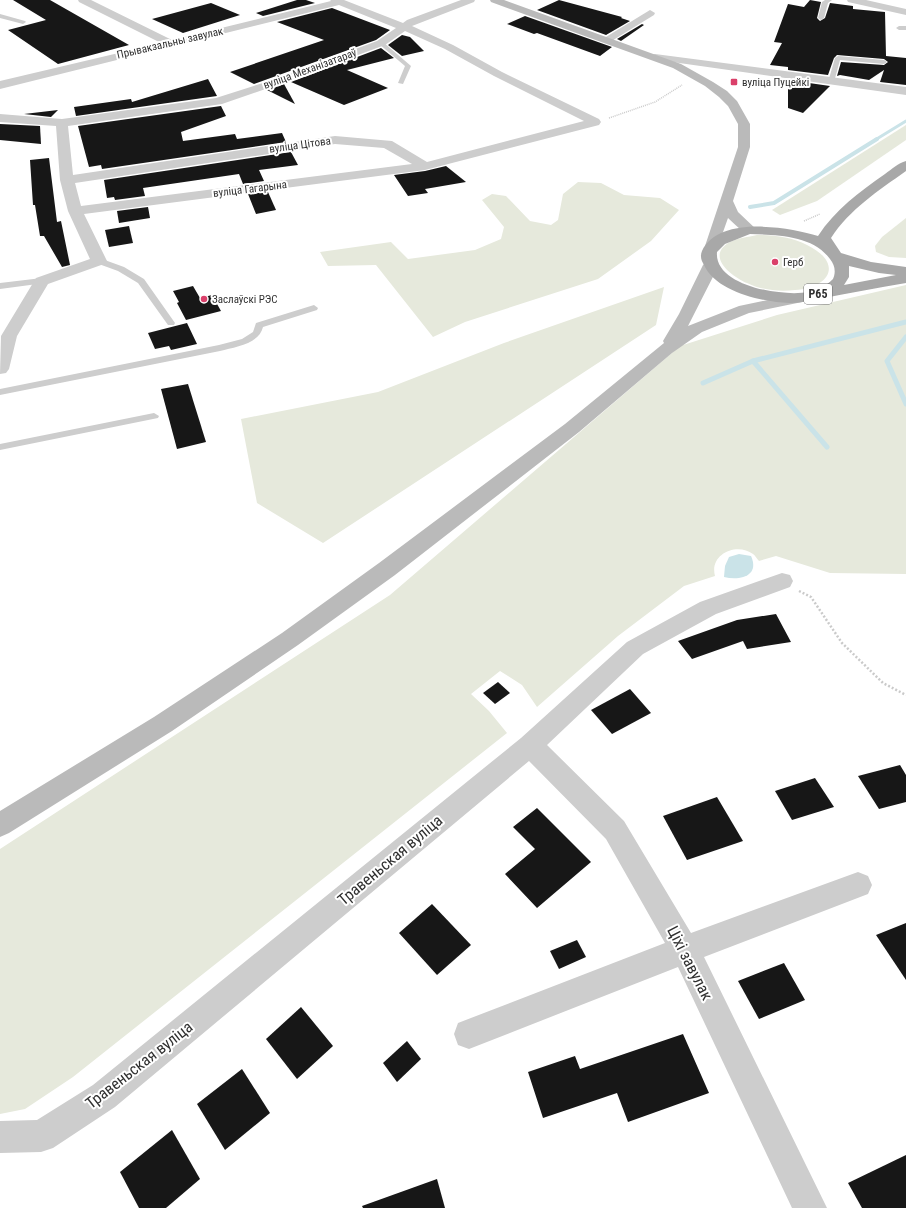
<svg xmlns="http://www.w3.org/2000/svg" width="906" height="1208" font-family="'Roboto Condensed',sans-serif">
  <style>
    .green { fill: #e6e9dc }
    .water { fill: #cae3e8 }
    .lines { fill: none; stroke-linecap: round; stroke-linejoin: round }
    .stream-far2 { stroke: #cae3e8; stroke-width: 3 }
    .stream-far1 { stroke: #cae3e8; stroke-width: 4 }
    .stream { stroke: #cae3e8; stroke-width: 5 }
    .building { fill: #171717 }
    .path-far1 { stroke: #cacaca; stroke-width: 1.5; stroke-dasharray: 1 1; stroke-linecap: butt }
    .path { stroke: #cacaca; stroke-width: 2.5; stroke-dasharray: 2 2; stroke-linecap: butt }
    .lane { fill: #cdcdcd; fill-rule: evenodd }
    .street { fill: #cdcdcd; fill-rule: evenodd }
    .secondary { fill: #bababa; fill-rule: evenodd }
    .primary { fill: #a8a8a8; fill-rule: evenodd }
    .poi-dot { fill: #da406a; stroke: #fff; stroke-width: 1.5 }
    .labels { text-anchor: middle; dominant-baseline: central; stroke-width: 4; stroke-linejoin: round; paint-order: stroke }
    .far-street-label { font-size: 11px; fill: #303030; stroke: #fff }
    .far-poi-label { font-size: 11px; fill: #303030; stroke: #fff; text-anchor: start }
    .shield { fill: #fff; stroke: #6e6e6e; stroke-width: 1 }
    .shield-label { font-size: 12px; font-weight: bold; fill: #303030 }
    .near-street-label { font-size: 16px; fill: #303030; stroke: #fff }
  </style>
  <rect width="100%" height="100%" fill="#fff"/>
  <g class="green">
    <path d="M906,125v15l-89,61 -37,14 -8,-5z"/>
    <path d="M578,182l23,1 23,12 36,3 19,12 -28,31 -53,38 -133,43 -32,15 -57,-72 -48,1 -8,-14 71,-10 17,17 67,-9 26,-11 3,-12 -22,-27 10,-6 14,2 24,25 21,4 7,-5 5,-26z"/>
    <path d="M906,218v40l-17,-1 -13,-5 -1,-6 7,-9z"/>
    <path d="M757,235c17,0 35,2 50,10 37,18 23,43 -12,45 -16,2 -34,0 -48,-7 -16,-7 -42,-27 -17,-41 8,-4 18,-5 27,-7z"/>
    <path d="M906,285v289l-76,-1 -54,-17 -17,5c-2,-2 -4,-6 -6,-7 -16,-12 -44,0 -38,22l-31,10 -66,50 -81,71 -15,-22 -22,-14 -29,23 18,17 18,22 -434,344 -48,32 -25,5v-265l390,-254 290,-249 97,-31z"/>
    <path d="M664,287l-8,38 -333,218 -66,-40 -16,-84 137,-27 126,-49z"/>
  </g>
  <path class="water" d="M739,554l12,2c9,20 -11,25 -27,21l1,-11 4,-9z"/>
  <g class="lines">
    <path class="stream-far2" d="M875,140l31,-19"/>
    <path class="stream-far1" d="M750,207l24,-4 103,-64"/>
    <g class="stream">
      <path d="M906,337l-19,24 19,43"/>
      <path d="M753,361l153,-39"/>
      <path d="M703,383l50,-22 74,86"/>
    </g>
  </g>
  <g class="building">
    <path d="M13,0h37l79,45 -71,19 -50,-34 38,-10z"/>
    <path d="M297,0h9l9,3 -52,13 -7,-3z"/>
    <path d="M559,0l63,17 -1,1 9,3 -24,14 -69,-25z"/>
    <path d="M810,0l11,2 -4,16 3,3 5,-3 5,-15 23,3v3l32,3 1,44 20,2v27l-26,-3 4,-12 -15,10 -29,-5 -3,1 4,-14 43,3 4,-3 -4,-3 -47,-4 -3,3 -6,17 -40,-5v-3l-18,-2 12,-22 -8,-1 14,-38 16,3z"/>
    <path d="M211,3l29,12 -57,18 -31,-14z"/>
    <path d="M332,8l58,22 -14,10 -122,44 -24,-12 94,-32 -47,-18z"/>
    <path d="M525,16l87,31 -12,9 -63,-23 -3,1 -27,-10z"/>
    <path d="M642,24l2,1 -23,16 -4,-2z"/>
    <path d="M402,35l8,2 14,14 -22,5 -14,-11z"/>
    <path d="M381,48l13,10 -47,12 41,18 -44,17 -53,-23z"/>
    <path d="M208,79l9,17 -141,20 -2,-9 57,-8 1,3z"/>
    <path d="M788,80l42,6 -27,27 -15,-5z"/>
    <path d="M284,84l11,20 -28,-14z"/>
    <path d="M221,106l5,10 -45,16 2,9 52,-7 2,5 45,-6 4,9 -184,27 -1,-4 -12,2 -11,-41z"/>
    <path d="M58,110l-7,7 -27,-3z"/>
    <path d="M0,124l40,2 1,18 -41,-4z"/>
    <path d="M291,152l7,13 -39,5 5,11 -21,3 -4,-10 -96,14 2,8 -30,4 -1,-3 -7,1 -3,-18z"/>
    <path d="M49,158l8,64 4,-1 9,44 -8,2 -18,-31h-4l-5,-31h-2l-3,-45z"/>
    <path d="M446,166l20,16 -41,7 3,4 -20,3 -14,-21 31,-4z"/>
    <path d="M268,192l8,18 -20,4 -8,-20z"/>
    <path d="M148,207l2,11 -31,5 -2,-12z"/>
    <path d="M129,226l4,17 -24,4 -4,-17z"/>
    <path d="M193,286l7,12 12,-3 9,16 -35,9 -9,-17 2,-1 -6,-11z"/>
    <path d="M187,323l10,21 -26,6 -2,-4 -14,3 -7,-16z"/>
    <path d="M188,384l18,58 -29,7 -16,-60z"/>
    <path d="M776,614l15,28 -44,7 -4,-8 -51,18 -14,-18 59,-21z"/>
    <path d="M498,682l12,11 -15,11 -12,-11z"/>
    <path d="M630,689l21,24 -39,21 -21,-24z"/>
    <path d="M900,765l6,10v27l-27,7 -21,-33z"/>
    <path d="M815,778l19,29 -42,13 -17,-29z"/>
    <path d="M717,797l26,44 -56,19 -24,-44z"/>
    <path d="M537,808l54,54 -54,46 -32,-34 30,-25 -22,-22z"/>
    <path d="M432,904l39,41 -34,30 -38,-42z"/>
    <path d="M906,923v57l-30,-45z"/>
    <path d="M577,940l9,17 -27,12 -9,-18z"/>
    <path d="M784,963l21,37 -46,19 -21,-38z"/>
    <path d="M301,1007l32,39 -36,33 -31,-40z"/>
    <path d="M683,1034l26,59 -81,29 -11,-29 -74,25 -15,-46 47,-16 5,13z"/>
    <path d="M407,1041l14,18 -24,23 -14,-19z"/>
    <path d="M242,1069l28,44 -45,37 -28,-46z"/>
    <path d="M172,1130l28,49 -34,29h-27l-19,-36z"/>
    <path d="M906,1155v53h-44l-14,-25z"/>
    <path d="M437,1179l8,29h-82l-1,-2z"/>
  </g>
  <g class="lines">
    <g class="path-far1">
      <path d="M609,118l46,-16 27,-17"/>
      <path d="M804,221l16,-7"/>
    </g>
    <path class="path" d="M799,591l12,6 31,46 41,40 23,12"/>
    <g class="lane">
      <path d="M825,0h7l-4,3 -4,15 -3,2 -3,-2 4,-16z"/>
      <path d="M0,14l25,7 1,1 -3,2 -23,-6z"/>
      <path d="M906,26v4h-7l-3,-2 3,-2z"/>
      <path d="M379,42h4l28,24 -8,18 -5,-1 7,-17 -26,-22z"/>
      <path d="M838,56l46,4 3,2 -3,2 -44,-4 -6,22 -5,1 -1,-1 7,-24z"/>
      <path d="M96,259h6l22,8 20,12 31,44 -1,2h-6l-30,-42 -20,-12 -22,-8 -1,-2z"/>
      <path d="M42,278l3,1 1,2 -1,2 -45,6v-6z"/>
      <path d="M314,305l4,3 -1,2 -54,17c-4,17 -28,20 -43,24l-220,44v-6l219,-44 23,-6 11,-7 3,-9z"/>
      <path d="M154,413l5,3 -1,2 -158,32v-6z"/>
    </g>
    <g class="street">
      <path d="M78,0h13l81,40 159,-39 -1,-1h14l59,23 4,-3 54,-20h14l-1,2 -62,24 41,19 49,27 97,47 2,3 -2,3 -174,45 -341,44 23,47 -3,3 -56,20 -31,52 -8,33 -3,4 -6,1 1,-38 35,-58 54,-19 -22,-48 -8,-31 -4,-54 -56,-4v-8l62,5 154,-21 53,-17 108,-40 19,-13 -57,-23 -339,84v-8l161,-38 -82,-41zM405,31l40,18 49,27 90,45 -157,41 -35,-21 -57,-5 -262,39 -5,-49 154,-22 55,-19 108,-40zM335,144l49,4 28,16 -331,42 -6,-23z"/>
      <path d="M847,0h19l40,9v6l-58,-13z"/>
      <path d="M650,10l5,3 -1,2 -44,27h-8l-1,-2z"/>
      <path d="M655,54l251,33v8l-255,-36 -2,-2 2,-2z"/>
      <path d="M782,573l8,2 3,6 -3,6 -74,27 -73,40 -96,91 77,76 67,112 167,-61 10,4 4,9 -4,9 -164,63 123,251h-35l-114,-241 -209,82 -11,-4 -4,-11 4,-11 207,-80 -59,-104 -77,-78 -414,346 -62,41 -12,4 -41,1v-32l37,-1 56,-35 428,-347 106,-96 73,-40z"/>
    </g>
    <g class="secondary">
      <path d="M490,0h14l177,64 32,18 14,9 10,10 13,23v23l-17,54 5,11 19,18 -2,3c-11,3 -19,-8 -27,-15l-11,31 -5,1 -5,-1 -2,-3 33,-99v-23l-10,-18 -9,-9 -14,-11 -32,-18 -182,-66z"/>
      <path d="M711,260l5,2 3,3 -31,61 51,-20 62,-13 6,2 2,3 -2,3 -58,12 -47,19 -30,21 -93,79 -184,143 -97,70 -126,86 -163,102 -9,4v-26l154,-94 128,-84 97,-70 186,-139 99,-81 -1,-2 16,-27 24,-49 3,-3z"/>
    </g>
    <path class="primary" d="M906,161v10c-28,20 -56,38 -75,67l10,15 30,9 35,5v16c-29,5 -58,10 -87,16 -10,2 -19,4 -30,4 -26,-1 -73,-11 -85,-38 -3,-5 -4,-9 -2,-14 17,-36 87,-24 116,-15 17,-26 41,-44 67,-62 7,-5 13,-11 21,-13zM750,234c26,1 63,1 80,25 5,6 6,13 3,20 -7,7 -15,11 -25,13 -25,5 -94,-6 -91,-40l8,-8zM849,266l30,7 17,2 -52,10 5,-8z"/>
  </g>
  <g class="poi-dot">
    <rect x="730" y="78" width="8" height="8" rx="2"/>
    <circle cx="775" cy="262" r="4"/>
    <circle cx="204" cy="299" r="4"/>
  </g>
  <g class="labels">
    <g class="far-street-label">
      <text transform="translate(170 43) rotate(-13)">Прывакзальны завулак</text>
      <text transform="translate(310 69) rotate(-20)">вуліца Механізатараў</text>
      <text transform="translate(300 145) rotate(-8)">вуліца Цітова</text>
      <text transform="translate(250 189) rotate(-7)">вуліца Гагарына</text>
    </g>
    <g class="far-poi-label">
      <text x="742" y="82">вуліца Пуцейкі</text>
      <text x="783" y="262">Герб</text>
      <text x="212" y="299">Заслаўскі РЭС</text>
    </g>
    <rect class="shield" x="804" y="284" width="28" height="20" rx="3"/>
    <g class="shield-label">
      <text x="818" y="294">Р65</text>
    </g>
    <g class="near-street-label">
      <text transform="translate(390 860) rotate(-40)">Травеньская вуліца</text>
      <text transform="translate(690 963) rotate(63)">Ціхі завулак</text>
      <text transform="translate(139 1065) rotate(-38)">Травеньская вуліца</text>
    </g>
  </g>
</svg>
